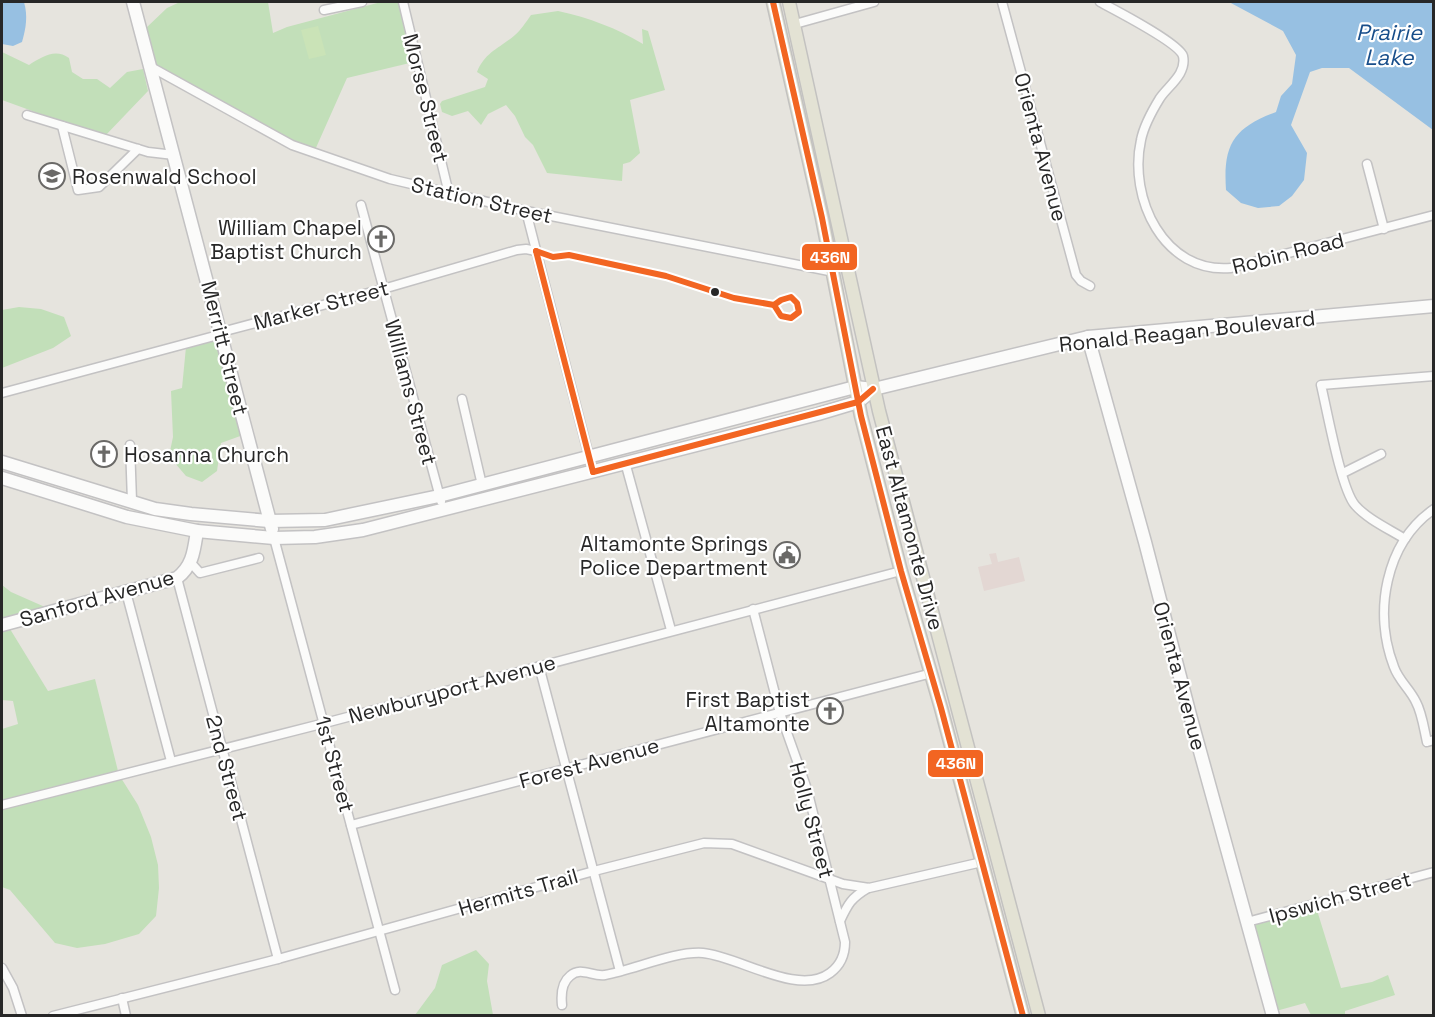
<svg xmlns="http://www.w3.org/2000/svg" width="1435" height="1017" font-family="'Space Grotesk',sans-serif">
  <style>
    .medical { fill: #e3d7d3 }
    .green { fill: #c2dfb9 }
    .pitch { fill: #cae3b7 }
    .water { fill: #97c0e2 }
    .lines { fill: none; stroke-linecap: round; stroke-linejoin: round }
    .street-casing { stroke: #c3c2c3; stroke-width: 11 }
    .secondary-casing { stroke: #c3c2c3; stroke-width: 15 }
    .primary-casing { stroke: #c3c2c0; stroke-width: 15 }
    .street { stroke: #fbfbfa; stroke-width: 8 }
    .secondary { stroke: #fbfbfa; stroke-width: 12 }
    .primary { stroke: #e3e2d4; stroke-width: 12 }
    .bus-1-casing { stroke: #fff; stroke-width: 10 }
    .bus-1 { stroke: #f26522; stroke-width: 6 }
    .bus-dot { fill: #272727; stroke: #fff; stroke-width: 2 }
    .labels { text-anchor: middle; dominant-baseline: central; stroke-width: 4.5; stroke-linejoin: round; paint-order: stroke }
    .street-label { font-size: 21px; fill: #272727; stroke: #fff }
    .poi-label { font-size: 21px; fill: #272727; stroke: #fff; text-anchor: end }
    .water-label { font-size: 22px; font-style: italic; fill: #184e8a; stroke: #fff }
    .line-badge { stroke: #fff; stroke-width: 2 }
    .badge-label { font-size: 16px; text-anchor: middle; font-weight: bold; fill: #fff }
  </style>
  <rect width="100%" height="100%" fill="#e6e4de"/>
  <path class="medical" d="M996,553l2,9 21,-5 6,24 -41,10 -6,-24 14,-3 -3,-10z"/>
  <g class="green">
    <path d="M180,2h88l5,31 14,-6 94,-25h18l15,60 -67,16 -32,72 -21,-9 -138,-76 -10,-37 21,-20z"/>
    <path d="M558,11c32,7 58,17 85,33l-1,-15 6,2 17,59 -35,10 10,53 -10,9 -7,2 -1,17 -75,-8 -14,-28 -8,-8 -10,-21 -9,-11 -18,9 -7,11 -13,-14 -16,5 -10,-4 -2,-8 2,-3 43,-14 3,-8 -11,-7c8,-20 23,-24 38,-37 6,-5 11,-13 16,-20z"/>
    <path d="M2,52l27,13c13,-8 26,-17 40,-7l3,14 11,7h14l13,9 17,-16 16,-3 5,22 -44,46 -102,-37z"/>
    <path d="M19,307l22,2 23,8 7,19 -18,12 -51,20v-58z"/>
    <path d="M216,340l27,95 -22,8 -4,28 -15,11 -16,-6 -17,-20 4,-19 -2,-46 11,-3 4,-41z"/>
    <path d="M2,585l9,7 34,15 -43,12z"/>
    <path d="M10,629l38,62 47,-12 23,92 -116,30v-72l16,-5 -5,-23 -11,-1v-68z"/>
    <path d="M121,778l17,27 13,32 7,28 1,23 -3,28 -17,18 -34,10 -28,4 -22,-5 -45,-53 -8,-3v-78z"/>
    <path d="M1316,907l25,81 31,-6 16,-7 7,20 -50,16v4h-34l-6,-12 -29,8 -24,-87z"/>
    <path d="M476,950l13,14 -2,17 6,34h-78l20,-27 7,-23z"/>
  </g>
  <path class="pitch" d="M318,26l8,29 -17,4 -8,-29z"/>
  <g class="water">
    <path d="M2,2h22c4,14 2,26 -2,40l-9,4 -11,-2z"/>
    <path d="M1229,2h204v128l-84,-62h-27l-12,4 -19,53 16,28 -3,27 -12,16 -13,10 -21,2 -17,-5 -15,-13c-3,-45 7,-62 50,-78l5,-16 11,-12 4,-29 -13,-24z"/>
  </g>
  <g class="lines">
    <defs>
      <g id="street">
        <path d="M403,2l46,192"/>
        <path d="M1002,2l74,273 5,6 9,5"/>
        <path d="M1100,2c15,8 79,41 83,54 4,18 -15,30 -23,42 -8,13 -16,27 -19,42 -13,58 23,134 90,128l203,-53"/>
        <path d="M324,10l38,-8"/>
        <path d="M795,24l79,-22"/>
        <path d="M151,67l141,78 98,34 136,32 308,61"/>
        <path d="M27,115l121,37 26,3"/>
        <path d="M62,126l16,64 21,-3 39,-38"/>
        <path d="M1367,164l17,65"/>
        <path d="M361,205l80,296"/>
        <path d="M526,211l67,261"/>
        <path d="M2,393l220,-59 7,-4 154,-41 134,-39 9,-1 10,2"/>
        <path d="M462,399l20,86"/>
        <path d="M130,445l2,56"/>
        <path d="M625,462l46,168"/>
        <path d="M1343,473l38,-19"/>
        <path d="M1434,509c-49,34 -61,104 -40,158 5,14 16,22 22,35 6,11 8,27 11,40l7,-2"/>
        <path d="M274,538l121,452"/>
        <path d="M1405,539c-16,-10 -38,-20 -50,-34 -14,-16 -28,-95 -34,-120l113,-9"/>
        <path d="M191,563l9,10 59,-15"/>
        <path d="M177,578l101,381"/>
        <path d="M126,592l45,169"/>
        <path d="M539,666l81,305"/>
        <path d="M2,805l323,-82 576,-152"/>
        <path d="M351,825l581,-152"/>
        <path d="M840,921c8,-17 11,-23 28,-33"/>
        <path d="M1247,922l187,-50"/>
        <path d="M2,968l11,20 9,28"/>
        <path d="M122,998l4,18"/>
        <path d="M562,1005c-1,-10 -1,-22 8,-29 11,-10 22,1 35,-1 29,-5 69,-24 98,-22 35,3 95,44 127,20 11,-8 15,-18 15,-31l-38,-153 -27,-76 -27,-104"/>
        <path d="M53,1016l225,-57 316,-88 110,-28 28,1 111,40 26,4 113,-26"/>
      </g>
      <g id="secondary">
        <path d="M133,2l139,527"/>
        <path d="M1088,337l57,205 45,173 83,301"/>
        <path d="M2,462l153,47 36,5 78,7 56,-1 114,-24 416,-109 19,2 214,-52 346,-31"/>
        <path d="M2,478l125,39 70,14 77,7 41,-1 48,-7 455,-116 40,-12 16,-13"/>
        <path d="M2,625l175,-47c16,-12 17,-28 20,-47"/>
      </g>
      <g id="primary">
        <path d="M773,2l49,216 39,198 40,155 40,137 82,308"/>
        <path d="M789,2l90,409 160,605"/>
      </g>
    </defs>
    <use href="#street" class="street-casing"/>
    <use href="#secondary" class="secondary-casing"/>
    <use href="#primary" class="primary-casing"/>
    <use href="#street" class="street"/>
    <use href="#secondary" class="secondary"/>
    <use href="#primary" class="primary"/>
    <defs>
      <g id="bus-1">
        <path d="M773,2l49,216 39,198 40,155 40,137 82,308"/>
        <path d="M536,251l17,6 16,-2 97,21 68,22 40,7"/>
        <path d="M536,251l57,221"/>
        <path d="M791,297l6,6 2,9 -8,6 -10,-2 -7,-11 7,-5z"/>
        <path d="M593,472l265,-70 15,-13"/>
      </g>
    </defs>
    <use href="#bus-1" class="bus-1-casing"/>
    <use href="#bus-1" class="bus-1"/>
  </g>
  <defs>
    <symbol id="school-ring" viewBox="-11 -11 22 22"><circle r="9.5" fill="#fff" stroke="#6a6967" stroke-width="1.5"/><path d="M0-5L7-2L0 1L-7-2ZM-4 1L0 2.5L4 1V4Q0 6-4 4Z" fill="#6a6967"/></symbol>
    <symbol id="church-ring" viewBox="-11 -11 22 22"><circle r="9.5" fill="#fff" stroke="#6a6967" stroke-width="1.5"/><path d="M-1.2-6h2.4v3.5h3.3v2.4h-3.3V6h-2.4V-.1h-3.3v-2.4h3.3Z" fill="#6a6967"/></symbol>
    <symbol id="civic-ring" viewBox="-11 -11 22 22"><circle r="9.5" fill="#fff" stroke="#6a6967" stroke-width="1.5"/><path d="M-.6-6.5H3V-4.5H.6V-3L4-1V1h2V6H-6V1h2V-1L-.6-3ZM-1.2 2.5V6h2.4V2.5Z" fill="#6a6967"/></symbol>
  </defs>
  <g fill-rule="evenodd">
    <use href="#school-ring" x="37" y="161" width="30" height="30"/>
    <use href="#church-ring" x="366" y="224" width="30" height="30"/>
    <use href="#church-ring" x="89" y="439" width="30" height="30"/>
    <use href="#civic-ring" x="772" y="540" width="30" height="30"/>
    <use href="#church-ring" x="815" y="696" width="30" height="30"/>
  </g>
  <circle class="bus-dot" cx="715" cy="292" r="5"/>
  <g class="labels">
    <g class="street-label">
      <text transform="translate(426 98) rotate(76)">Morse Street</text>
      <text transform="translate(1041 147) rotate(75)">Orienta Avenue</text>
      <text transform="translate(482 200) rotate(13)">Station Street</text>
      <text transform="translate(1288 253) rotate(-14)">Robin Road</text>
      <text transform="translate(321 305) rotate(-15)">Marker Street</text>
      <text transform="translate(1187 331) rotate(-6)">Ronald Reagan Boulevard</text>
      <text transform="translate(225 348) rotate(76)">Merritt Street</text>
      <text transform="translate(411 392) rotate(75)">Williams Street</text>
      <text transform="translate(910 528) rotate(75)">East Altamonte Drive</text>
      <text transform="translate(97 598) rotate(-16)">Sanford Avenue</text>
      <text transform="translate(1180 676) rotate(75)">Orienta Avenue</text>
      <text transform="translate(452 689) rotate(-15)">Newburyport Avenue</text>
      <text transform="translate(589 763) rotate(-15)">Forest Avenue</text>
      <text transform="translate(335 764) rotate(75)">1st Street</text>
      <text transform="translate(227 768) rotate(75)">2nd Street</text>
      <text transform="translate(812 820) rotate(75)">Holly Street</text>
      <text transform="translate(518 892) rotate(-16)">Hermits Trail</text>
      <text transform="translate(1340 897) rotate(-15)">Ipswich Street</text>
    </g>
    <g class="poi-label">
      <text x="72" y="176" text-anchor="start">Rosenwald School</text>
      <text x="362" y="227">William Chapel<tspan x="362" dy="24">Baptist Church</tspan></text>
      <text x="124" y="454" text-anchor="start">Hosanna Church</text>
      <text x="768" y="543">Altamonte Springs<tspan x="768" dy="24">Police Department</tspan></text>
      <text x="810" y="699">First Baptist<tspan x="810" dy="24">Altamonte</tspan></text>
    </g>
    <g class="water-label">
      <text x="1389" y="32">Prairie<tspan x="1389" dy="25">Lake</tspan></text>
    </g>
  </g>
  <g class="line-badge">
    <rect x="801" y="243" width="57" height="28" rx="6" fill="#f26522"/>
    <rect x="927" y="749" width="57" height="29" rx="6" fill="#f26522"/>
  </g>
  <g class="badge-label">
    <text x="830" y="263">436N</text>
    <text x="956" y="769">436N</text>
  </g>
  <rect width="1435" height="1017" fill="none" stroke="#272727" stroke-width="6"/>
</svg>
